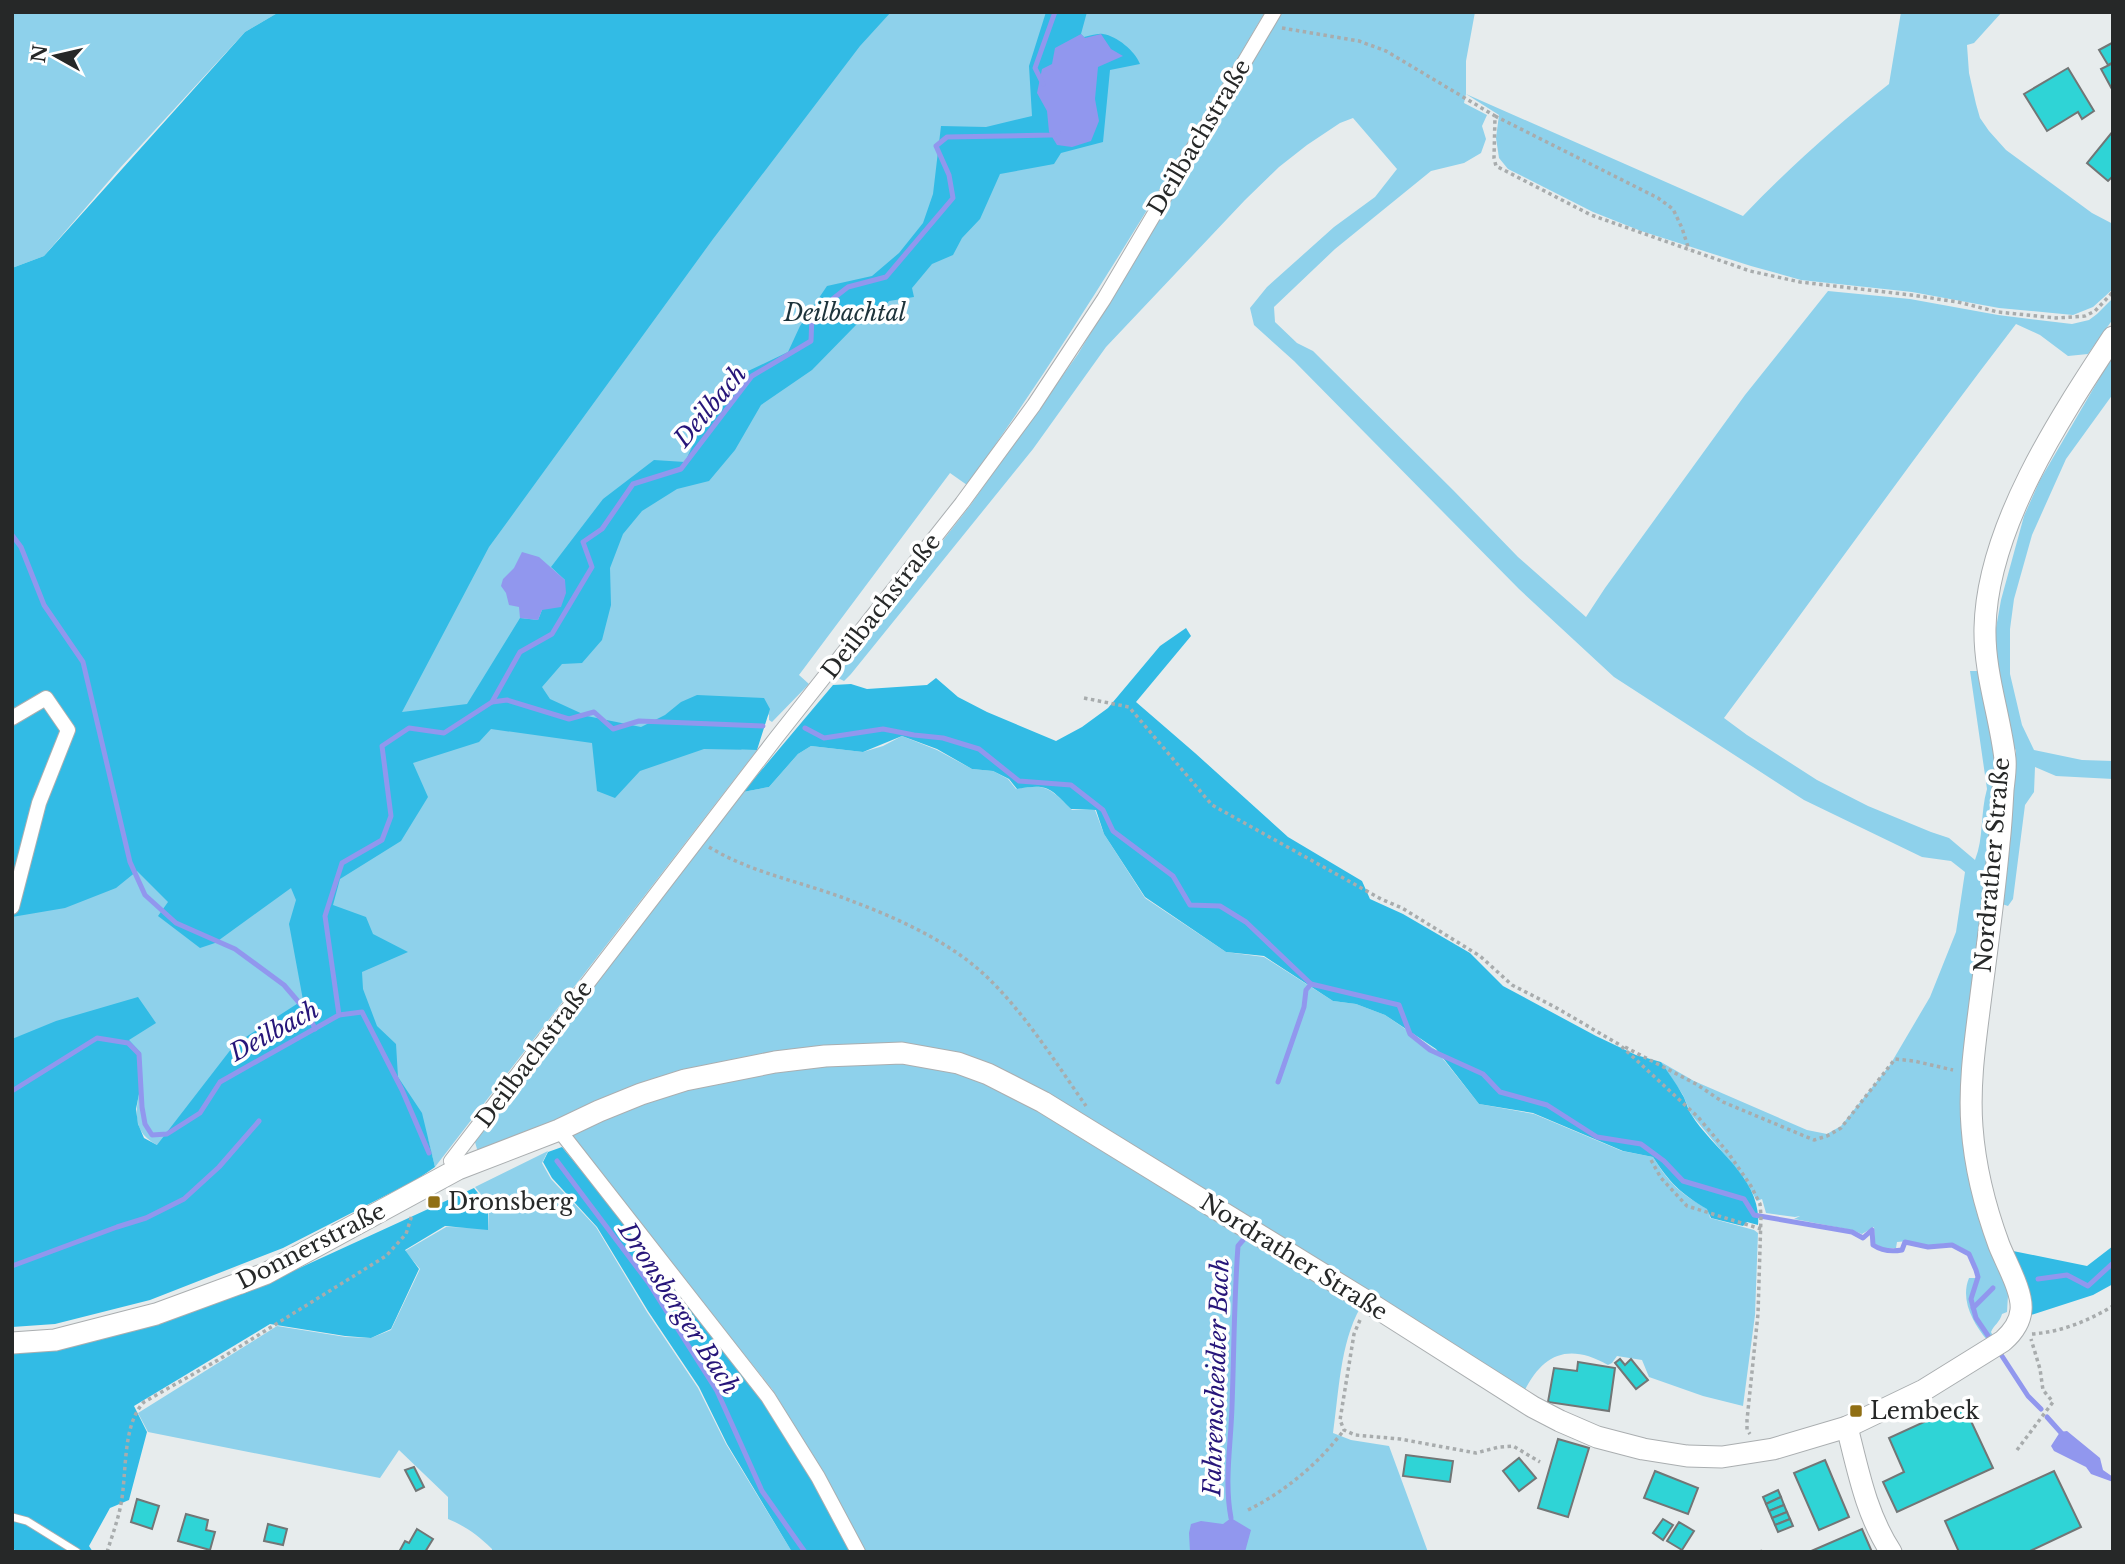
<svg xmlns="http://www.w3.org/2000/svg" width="2125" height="1564" font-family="'Libre Baskerville',serif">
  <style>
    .green { fill: #8ed1eb }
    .forest { fill: #32bbe5 }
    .water { fill: #9197ee }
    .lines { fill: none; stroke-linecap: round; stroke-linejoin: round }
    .stream { stroke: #9197ee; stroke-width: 5 }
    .building { fill: #2fd4d6; stroke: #727676; stroke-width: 2 }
    .lane-casing { stroke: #aaaeb0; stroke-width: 9 }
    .street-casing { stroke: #aaaeb0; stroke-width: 16 }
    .secondary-casing { stroke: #aaaeb0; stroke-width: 23 }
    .path { stroke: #a8acad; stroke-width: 3.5; stroke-dasharray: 3.5 3.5; stroke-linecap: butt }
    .lane { stroke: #fff; stroke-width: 7 }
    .street { stroke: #fff; stroke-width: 14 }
    .secondary { stroke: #fff; stroke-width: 21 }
    .poi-dot { fill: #906f14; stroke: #fff; stroke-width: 2.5 }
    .labels { text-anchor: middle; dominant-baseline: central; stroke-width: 7; stroke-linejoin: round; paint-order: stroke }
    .street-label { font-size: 23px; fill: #262828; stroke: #fff }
    .park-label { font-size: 23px; font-style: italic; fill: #1d333b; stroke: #fff }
    .poi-label { font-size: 23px; fill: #262828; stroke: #fff; text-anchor: start }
    .water-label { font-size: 24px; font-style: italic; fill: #27167a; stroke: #fff }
  </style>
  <rect width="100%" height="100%" fill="#e7eced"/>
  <g class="green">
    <path d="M12,12h267l-34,20 -125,136 -76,88 -32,12z"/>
    <path d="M878,12h387c-94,161 -190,321 -298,473l-17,-12 -151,202 10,9 -37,38 -3,-2v-6l-28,36h16l-322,417 -7,-28 -271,6c-23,-12 -22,-29 -18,-52l-127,11v-193l393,-265z"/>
    <path d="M1282,12h193l-9,49v33l277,122c46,-48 94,-91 146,-132l12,-72h101l-28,31 -7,2 2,28 7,31 4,14 9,13 17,19 86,63 21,11v65l-20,18 -20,8 -74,-7 -87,-16 -111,-12 -50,-14 -110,-35 -48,-19 -85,-43 -9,-11 -3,-20 3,-23 -33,-21 -2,9 23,12 -5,11 4,13 -5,14 -17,10 -33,8 -96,78 -61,58 1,15 22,21 16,8 140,139 65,67 68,60 19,-29 140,-193 83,-104 82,8 88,16 74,9 17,-4 8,-6 16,-16v21l-25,35 -20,2 -28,-21 -24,-11c-100,130 -194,263 -292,394l23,17 70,45 51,26 63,26 18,6 26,22c9,-22 5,-47 12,-71l-17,-118h9l10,47 6,47 -5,82 -25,204 43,244 -1,17 -5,2c-2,8 -8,11 -11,18l2,4 -6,4c-14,-17 -27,-40 -18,-62h9c-1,-15 -10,-30 -25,-34 -8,-2 -19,2 -28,1 -9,-1 -18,-5 -28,-3l-1,6h-14l-7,-4 -1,-17 -12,7 -10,-4 -58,-11 6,-3 -5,1 -29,-4 -4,-14 -5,2 -13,-23 -53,-64 -8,-19 -22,-33 33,19 113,49 20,4 14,-8 49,-61 40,-68 26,-65 9,-60 -14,-11 -29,-4 -118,-57 -190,-123 -95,-88 -225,-228 -40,-36 -4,-17 17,-21 67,-60 41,-30 22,-28 -44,-51 -13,5 -33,22 -28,22 -34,33 -139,147 -73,102 -182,225 -7,7 -8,-4 133,-170 109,-153z"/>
    <path d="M2113,355v39l-47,65 -34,76 -18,64 -4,30v45l12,51 12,25 48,10 31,1v18l-57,-3 -21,-9 -1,25 -9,13 -12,94 -5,7 -6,-2 14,-153 -7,-16 -14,-76 1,-31 5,-28 23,-84 16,-36z"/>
    <path d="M902,736l35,14 35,19 21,2 15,8 8,10c32,-6 34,0 56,21h23l9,24 41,64 81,54 38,5 69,44 23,3 29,11 51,35 43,54 55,10 88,37 31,6c16,26 27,37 55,52l2,9 44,12 4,3 -3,82 -12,91 -40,-10 -54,-19 -7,-17 -25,-4 -5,7 -4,2c-39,-22 -65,-12 -84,27l-531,-323 -218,-14 -291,99 -7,-5 -2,-7 6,-9 262,-341 26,-5 29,-33 13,-8 52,6 20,-6z"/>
    <path d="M903,1063c18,3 37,4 54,9 42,12 81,38 117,62l286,174c-20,36 -21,84 -27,125l18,7 38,6 39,106h-563l-45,-83 -48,-80 -193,-239 -7,-18c49,-22 101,-41 153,-52 59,-13 119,-15 178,-17z"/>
    <path d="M548,1151l-6,12 9,16 45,48 51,85 51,76 28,56 66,108h-300v-3c-14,-14 -27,-23 -44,-30v-22l-49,-47 -19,28 -232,-46 -10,-19 139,-87 69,11 25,1 20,-8 29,-61 -15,-18 41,-24 42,1 1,-24 -14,-17z"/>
  </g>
  <g class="forest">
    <path d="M279,12h612l-31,34 -147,193 -224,308 -87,165 65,-8 53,-86 18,2 4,-10 23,-30 -14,-13 52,-68 51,-39 31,2 23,-50 38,-40 42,-20 12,-26 27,-40 45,-10 27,-23 24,-30 10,-29 8,-68 45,1 46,-11 -3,-50 17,-54h41l-6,22 3,3c6,-1 13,-4 19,-3 14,2 32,17 37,30l-30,6 -7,72 -42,11 -7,11 -54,10 -20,45 -18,19 -9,17 -21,9 -20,24 2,9 -25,4 -14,21 -19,3 -44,45 -51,35 -26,45 -26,31 -32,8 -35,22 -19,23 -13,34 1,37 -9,35 -20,23 -20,1 -20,23 8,12 37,17 54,11 24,-12 16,-13 16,-7 67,3 6,11 -13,41 -53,-1 -64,22 -25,27 -18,-7 -5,-48 -101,-14 -12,13 -66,21 15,34 -27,44 -61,38 -7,26 33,12 7,17 35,18 -46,20 1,17 14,37 19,18 2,33 24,36 13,54 -19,13 -133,68 -133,52 -95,24 -43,3v-288l44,-18 82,-24 18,26 -27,17 12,13 -1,36 -4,20 2,15 6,14 13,7 78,-101 68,-44 -14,-76 7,-24 -5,-12 -76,55 -15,5 -42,-32 10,-14 -31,-31 -21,17 -51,20 -53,9v-649l32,-12 201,-224z"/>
    <path d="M1186,628l5,8 -55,66 59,51 93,84 74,44 8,18 33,15 67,39 33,33 93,50 40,19 25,7c7,10 15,21 21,32 4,6 5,14 9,20 22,36 71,64 67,111l-11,-3 -4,4 -32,-8 -4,-9c-26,-15 -38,-27 -54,-52l-30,-6 -90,-38 -54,-9 -43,-55 -51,-34 -29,-11 -23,-3 -69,-45 -38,-4 -81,-55 -41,-63 -8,-24 -25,-1c-21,-21 -23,-26 -54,-20l-8,-10 -16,-8 -21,-2 -35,-20 -35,-13 -39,16 -52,-6 -13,8 -29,33 -26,5 90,-107 18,-1 16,5 60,-4 9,-7 22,19 29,15 69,29 26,-14 26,-19 52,-62z"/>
    <path d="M562,1147l73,89 127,163 50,80 39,73h-59l-65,-108 -28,-57 -51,-76 -51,-84 -45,-49 -9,-16 5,-10z"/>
    <path d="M474,1188l14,18v24l-43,-4 -40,24 14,19 -28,60 -20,9 -26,-2 -75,-12 -136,82 13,26 -18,68 -19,8 -21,38 4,6h-72l-9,-3v-196l257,-71z"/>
    <path d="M2113,1246v38l-20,11 -65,21 -15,-65 74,15z"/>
  </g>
  <g class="water">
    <path d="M1081,34l4,4 16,-4 10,15 12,7 -25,11 -3,32 4,22 -8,20 -19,6 -15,-2 -8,-13 -2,-21 -10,-18 5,-24 10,-5 3,-16z"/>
    <path d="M522,552l17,5 26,23 1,13 -5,14 -19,3 -4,10 -18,-2 -1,-11 -10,-2 -3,-12 -5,-7 2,-7 11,-11z"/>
    <path d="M2067,1431l33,27 3,12 10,7v5l-22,-8 -5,-7 -32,-16 -3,-5 9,-14z"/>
    <path d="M1231,1518l20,12 -6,22h-55l-1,-19 2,-9 10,-3 22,3z"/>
  </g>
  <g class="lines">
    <g class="stream">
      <path d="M1043,84l-8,-16 20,-56"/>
      <path d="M12,535l9,12 23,58 39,57 47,200 15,33 31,28 59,26 49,36 24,28 7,16"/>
      <path d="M492,702l15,-2 62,19 25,-7 19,17 26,-8 124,5"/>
      <path d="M805,728l19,10 59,-9 31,6 29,3 36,11 40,32 52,4 32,25 10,21 60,45 17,29 30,1 26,16 65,62 88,21 11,29 20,16 53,24 17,18 47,13 50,32 44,7 23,17 19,20 61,18 10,16 98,17 11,6 9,-8 1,15c9,6 18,7 29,5l3,-8 23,5 24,-2 17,9 7,16 2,7 -7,22 5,19 15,22"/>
      <path d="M339,1015l23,-3 40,78 27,63"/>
      <path d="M1278,1082l26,-75 2,-17 5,-6"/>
      <path d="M12,1091l85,-53 31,5 11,11 3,53 3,17 7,11 15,-1 33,-21 20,-31 119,-67 -14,-99 17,-53 40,-23 9,-24 -9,-70 27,-18 35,5 48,-31 28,-50 32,-18 40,-67 -9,-25 19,-13 31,-45 48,-15 71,-93 59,-35 1,-26 36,-28 38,-10 67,-79 -4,-23 -13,-29 11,-9 104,-2 7,-2"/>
      <path d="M557,1161l91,121 69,109 45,100 43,61"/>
      <path d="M12,1266l105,-39 29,-9 38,-19 35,-32 40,-46"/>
      <path d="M2038,1279l29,-4 21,11 25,-23"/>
      <path d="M1973,1308l20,-20"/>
      <path d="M2000,1353l28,43 13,13"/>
      <path d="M2047,1417l17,19"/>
      <path d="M1231,1518c-7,-37 0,-74 1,-112 2,-53 2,-107 6,-160l6,-7"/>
    </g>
  </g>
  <g class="building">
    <path d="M2112,43l1,19 -5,3 -9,-15z"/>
    <path d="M2113,63v28l-12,-22z"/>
    <path d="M2068,68l26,43 -12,8 -4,-7 -31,19 -23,-37z"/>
    <path d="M2113,131v45l-5,5 -21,-18z"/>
    <path d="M1620,1359l5,6 6,-6 17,21 -12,9 -21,-26z"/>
    <path d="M1578,1362l37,6 -6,43 -61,-9 6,-34 23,3z"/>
    <path d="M1963,1404l30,64 -96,44 -14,-30 21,-10 -15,-34z"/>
    <path d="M1558,1439l31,9 -21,69 -30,-9z"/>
    <path d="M1406,1455l47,6 -3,21 -47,-6z"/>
    <path d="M1519,1458l17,20 -17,13 -16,-20z"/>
    <path d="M1825,1460l24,57 -30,13 -25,-57z"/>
    <path d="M414,1467l10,20 -8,4 -11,-21z"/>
    <path d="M1655,1471l43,17 -10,26 -44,-16z"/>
    <path d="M2054,1471l27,56 -53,25h-69l-14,-31z"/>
    <path d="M1778,1490l3,7 -15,7 -3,-7z"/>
    <path d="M1781,1497l3,8 -15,6 -3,-7z"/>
    <path d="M137,1499l22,7 -7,23 -21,-7z"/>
    <path d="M1784,1505l3,7 -15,6 -3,-7z"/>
    <path d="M1787,1512l3,7 -15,6 -3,-7z"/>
    <path d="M186,1514l22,6 -2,10 9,2 -5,18 -32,-9z"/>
    <path d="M1663,1519l10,6 -10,15 -10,-7z"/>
    <path d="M1790,1519l3,7 -15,6 -3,-7z"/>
    <path d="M1679,1522l15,9 -12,19 -15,-9z"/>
    <path d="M268,1524l19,5 -4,16 -19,-4z"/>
    <path d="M417,1529l16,10 -8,13h-26l6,-11 4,2z"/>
    <path d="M1862,1529l10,23h-63z"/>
  </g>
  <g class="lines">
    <defs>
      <path id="lane" d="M12,1517l15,4 50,31"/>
      <g id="street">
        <path d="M12,718l34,-20 22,32 -29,73 -27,104"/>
        <path d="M559,1130l209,267 50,80 40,75"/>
        <path d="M458,1169l-7,-8 325,-423 186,-235 72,-98 70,-106 170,-287"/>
      </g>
      <g id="secondary">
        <path d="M12,1343l43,-3 101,-26 109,-40 193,-105 101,-39 40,-19 42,-17 44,-14 90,-18 50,-6 77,-3 56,10 30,11 55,28 328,202 162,103 27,14 37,16 46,12 44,7 35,1 51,-8 74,-22 77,-37 79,-49c9,-8 17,-18 18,-31 2,-18 -15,-47 -22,-65 -14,-38 -24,-77 -27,-118 -3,-39 2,-77 7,-116 7,-56 15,-112 20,-168 2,-17 3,-35 4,-53 1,-10 3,-21 2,-31 -5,-44 -21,-86 -20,-131 2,-100 74,-209 128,-291"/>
        <path d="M1847,1427c11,43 19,87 44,125"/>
      </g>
    </defs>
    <use href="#lane" class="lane-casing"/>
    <use href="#street" class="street-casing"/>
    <use href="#secondary" class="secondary-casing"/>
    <g class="path">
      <path d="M1282,28l77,13 27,10 109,65 -1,42 2,8 95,49 159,56 50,11 111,13 47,7 40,10 58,6 29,-2 10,-5 18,-19"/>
      <path d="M1495,116l163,82 15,11 9,19 7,22"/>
      <path d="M1084,698l45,9 83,98 169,94 21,9 78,48 32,29 43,22 65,38 78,72 31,37 22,32 9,18 1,12 -3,98 -11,106v10l3,4"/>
      <path d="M709,847c42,26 94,35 140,53 48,18 102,42 139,78 38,37 68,85 98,128"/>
      <path d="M1625,1047l71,37 27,18 91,38 13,-4 14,-8 54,-69 19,2 39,9"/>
      <path d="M1651,1160l10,18 26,28 74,23"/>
      <path d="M1360,1320l-6,14 -14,86 4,10 11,5 45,4 76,14 23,-6 14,-1 27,16"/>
      <path d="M2032,1334c29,-2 56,-13 81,-28"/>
      <path d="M2017,1450l36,-48 -10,-12 -3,-21 -9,-30"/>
      <path d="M1248,1510c38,-19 71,-47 96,-80"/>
      <path d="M107,1552c5,-16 11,-32 14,-48 6,-31 1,-79 23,-102l74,-42 168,-104 20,-22 6,-19"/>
      <path d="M1759,1552l4,-1"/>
    </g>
    <use href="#lane" class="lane"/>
    <use href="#street" class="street"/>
    <use href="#secondary" class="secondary"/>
  </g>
  <g class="poi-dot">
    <rect x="427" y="1195" width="14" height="14" rx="3.5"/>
    <rect x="1849" y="1404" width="14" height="14" rx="3.5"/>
  </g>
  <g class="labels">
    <g class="street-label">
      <text transform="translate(1199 137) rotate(-59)">Deilbachstraße</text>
      <text transform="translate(881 606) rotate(-52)">Deilbachstraße</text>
      <text transform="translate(1992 865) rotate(-85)">Nordrather Straße</text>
      <text transform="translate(534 1054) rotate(-53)">Deilbachstraße</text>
      <text transform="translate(311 1246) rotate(-27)">Donnerstraße</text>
      <text transform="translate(1294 1257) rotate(32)">Nordrather Straße</text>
    </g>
    <g class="park-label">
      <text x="845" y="313">Deilbachtal</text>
    </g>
    <g class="poi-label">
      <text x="448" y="1202">Dronsberg</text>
      <text x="1870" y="1411">Lembeck</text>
    </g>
    <g class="water-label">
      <text transform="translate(710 406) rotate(-50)">Deilbach</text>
      <text transform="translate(274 1031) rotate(-29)">Deilbach</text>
      <text transform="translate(679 1308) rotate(57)">Dronsberger Bach</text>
      <text transform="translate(1216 1377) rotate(-88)">Fahrenscheidter Bach</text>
    </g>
  </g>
  <rect width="2125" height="1564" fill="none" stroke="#262828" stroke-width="28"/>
  <g transform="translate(56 56) rotate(278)" stroke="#ffffff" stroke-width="5" paint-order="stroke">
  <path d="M0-5L12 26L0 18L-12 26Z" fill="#262828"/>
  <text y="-10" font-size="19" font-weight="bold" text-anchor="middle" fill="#262828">N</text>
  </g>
</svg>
